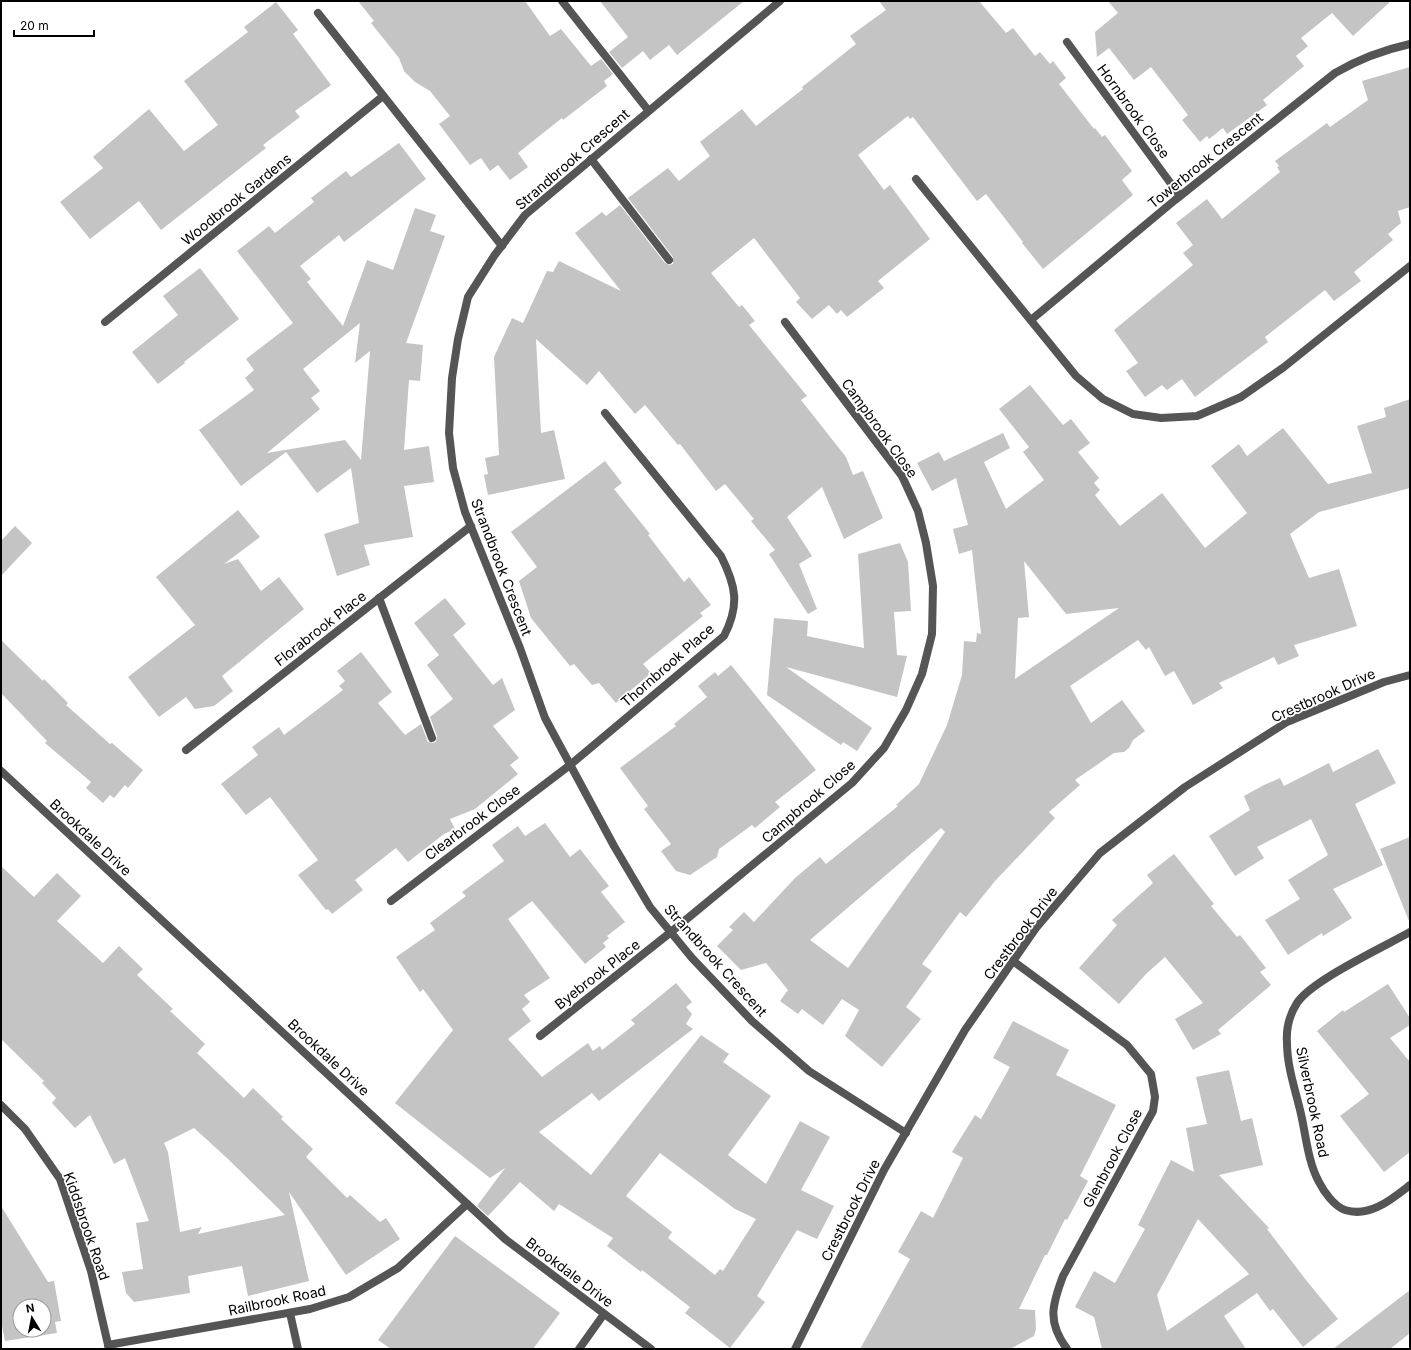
<svg xmlns="http://www.w3.org/2000/svg" width="1411" height="1350" font-family="Inter,sans-serif">
  <style>
    .building { fill: #c4c4c4; fill-rule: evenodd }
    .lines { fill: none; stroke-linecap: round; stroke-linejoin: round }
    .lane { stroke: #555; stroke-width: 8 }
    .street { stroke: #555; stroke-width: 8 }
    .labels { text-anchor: middle; dominant-baseline: central; stroke-width: 3.5; stroke-linejoin: round; paint-order: stroke }
    .street-label { font-size: 14px; fill: #000; stroke: #fff }
  </style>
  <rect width="100%" height="100%" fill="#fff"/>
  <g class="building">
    <path d="M358,1h167l25,35 11,-7 30,37 10,-7 12,15 -9,7 3,5 -44,34 -1,-2 -44,35 10,14 -18,13 -12,-15 -8,6 -9,-13 -11,7 -31,-41 11,-8 -20,-25 -15,-9 -11,-11 -5,-13 -28,-35 3,-2z"/>
    <path d="M600,1h144l-67,54 -8,-10 -19,15 -7,-9 -21,17 -13,-16 19,-15z"/>
    <path d="M879,1h100l27,32 7,-5 22,28 5,-4 10,12 3,-3 13,17 -7,6 35,45 1,-1 7,9 3,-2 27,36 -10,9 11,15 -90,74 -21,-26 1,-1 -37,-48 -9,7 -64,-84 -3,2 -2,-3 -50,39 26,35 6,-5 40,54 -52,42 6,7 -37,29 -6,-7 -4,4 -8,-9 -17,14 -16,-17 4,-4 -46,-60 -43,35 28,34 3,-2 13,16 -6,4 58,71 -6,4 45,57 7,18 10,-4 20,47 -39,21 -22,-52 -35,30 25,39 -13,8 18,45 -9,5 -39,-60 6,-4 -24,-29 3,-2 -29,-35 -9,7 -36,-47 -2,1 -33,-40 -10,9 -36,-43 -12,14 -51,-46 5,94 13,-3 11,49 -77,16 -4,-20 4,-1 -3,-16 14,-3 -5,-98 18,-39 11,5 24,-52 6,1 6,-11 62,30 -46,-58 27,-21 4,4 14,-11 45,58 4,2 4,-1v-7l-45,-59 40,-30 11,13 31,-25 -10,-14 42,-33 14,17 47,-37 -1,-2 54,-43 -6,-8 36,-26z"/>
    <path d="M1108,1h283l-38,35 -21,-23 -31,25 7,8 -12,10 8,10 -41,34 4,5 -40,29 -4,-6 -14,11 -2,-3 -7,6 -18,-22 6,-5 -37,-48 -17,13 -25,-32 -12,9 -2,-25 23,-19z"/>
    <path d="M276,2l22,28 -5,4 38,51 -36,26 5,6 -37,28 3,3 -105,82 -22,-29 -49,38 -30,-37 43,-34 -10,-11 56,-48 35,42 34,-26 -34,-44 64,-49 -4,-5z"/>
    <path d="M1410,67v140l-12,4 3,12 -13,11 5,6 -39,32 7,9 -27,20 -9,-11 -60,47 3,5 -73,55 -13,-18 -15,11 -5,-5 -17,12 -19,-26 12,-8 -24,-33 79,-65 -10,-12 10,-8 -17,-22 31,-24 15,20 58,-47 -3,-5 2,-1 -4,-5 52,-38 3,4 38,-27 -6,-19z"/>
    <path d="M399,143l27,36 -82,63 -5,-7 -39,31 11,13 -4,3 36,44 24,-66 26,10 22,-62 21,7 -6,16 15,5 -39,107 17,2 -3,36 -11,-1 -5,70 25,-4 5,36 -30,4 9,51 -49,8 6,20 -33,11 -13,-42 35,-11 -8,-55 -34,25 -31,-41 -45,34 -42,-56 55,-40 -9,-12 9,-8 -8,-11 47,-36 -56,-72 32,-25 6,7 39,-31 -3,-4 35,-27 5,6zM360,323l-5,40 15,-12 -9,109 -16,-20 -78,13 53,-44 -9,-11 9,-7 -17,-22z"/>
    <path d="M200,268l39,51 -55,43 1,1 -27,21 -26,-32 46,-37 -15,-19z"/>
    <path d="M1030,385l33,40 8,-6 19,24 -12,9 21,26 -5,5 6,7 -5,5 25,31 42,-33 43,55 42,-35 -36,-47 28,-22 8,12 36,-28 45,56 44,-11 -15,-47 29,-9 -2,-9 26,-9v89l-91,24 -29,22 19,44 30,-9 18,57 -63,19 5,11 -21,9 -4,-8 -55,26 4,5 -30,17 -19,-34 -9,5 -16,-29 -3,3 -8,-10 -68,46 21,37 31,-23 23,31 -12,9 -4,8 -5,4 -10,1 -39,27 5,5 -31,27 6,6 -60,63 -29,36 -6,-5 -38,52 10,7 -26,36 15,12 -39,48 -37,-31 14,-26 -17,-11 -19,26 -21,-16 -4,5 -18,-13 8,-11 -22,-27 -25,7 -24,-24 16,-16 -4,-3 15,-15 10,10 41,-44 25,-21 6,7 72,-58 -2,-1 23,-21 28,-59 15,-50 2,-34 12,1 1,-9 4,1 -9,-84 -13,4 -6,-25 15,-4 -12,-47 -24,13 -15,-28 22,-11 5,9 59,-28 7,15 -26,14 22,47 38,-29 -21,-28 6,-5 -30,-38zM1024,561l42,53 53,-6 -104,71 3,-61 11,-1zM941,828l4,4 -97,136 -38,-28z"/>
    <path d="M605,461l17,22 -8,6 36,45 -2,1 36,47 5,-5 22,28 -11,8 3,3 -60,48 8,9 -35,30 -17,-20 -7,2 -18,-21 -4,2 -39,-48 -12,-37 18,-14 -26,-35z"/>
    <path d="M238,510l22,27 -36,27 14,-5 23,32 18,-14 25,32 -82,67 11,15 -19,15 -19,3 -9,-12 -27,20 -31,-40 67,-52 -39,-48z"/>
    <path d="M15,526l17,17 -31,33v-35z"/>
    <path d="M900,543l8,19 3,49 -17,1 3,43 10,1 -10,41 -111,-30 86,61 -15,23 -14,-9 -2,3 -74,-50 7,-77 34,3 -1,15 57,12 -6,-94z"/>
    <path d="M445,598l21,26 -13,11 40,50 9,-7 13,32 -22,16 26,32 -9,7 8,9 -43,35 -25,10 5,10 -11,5 -36,28 -12,-14 -41,32 8,10 -31,24 -4,-5 -2,1 -28,-35 20,-15 -48,-63 -24,18 -25,-31 37,-29 -6,-8 27,-20 5,8 59,-45 -4,-4 6,-5 -8,-10 24,-19 31,40 -14,11 27,32 16,-11 7,18 4,1 4,-1 1,-6 -7,-19 23,-18 -26,-34 12,-10 -25,-32z"/>
    <path d="M1,640l42,41 1,-2 24,24 -2,2 44,39 2,-1 31,27 -15,18 -3,-3 -11,13 -4,-3 -7,8 -17,-15 5,-6 -46,-39 2,-2 -46,-48z"/>
    <path d="M731,665l85,105 -41,32 5,5 -25,21 -3,-3 -33,24 -2,8 -27,18 -14,-4 -15,-20 10,-7 -27,-35 4,-3 -28,-38 56,-42 -2,-2 33,-27 -9,-11 17,-14 3,4z"/>
    <path d="M1378,749l18,34 -41,21 28,61 -50,24 19,29 -29,18 -1,-3 -34,22 -23,-35 35,-21 -12,-19 40,-25 -17,-36 -54,28 7,11 -29,18 -26,-40 41,-26 -6,-14 20,-11 16,-7 4,8 45,-23 4,9z"/>
    <path d="M545,823l25,34 10,-8 29,37 -8,6 24,30 -18,14 2,2 -6,5 3,4 -21,17 -53,-63 -24,18 42,59 -26,17 6,7 -8,7 9,12 -23,18 34,38 46,-34 5,8 7,-5 2,4 33,-26 -4,-4 45,-37 16,19 -6,5 6,7 -6,10 7,5 -94,72 -7,-8 -53,39 52,43 110,-140 28,19 -6,8 48,34 -43,59 38,29 34,-63 30,16 -29,53 33,16 -17,33 -20,-9 -40,66 8,6 -35,46 -45,-35 5,-6 -48,-37 -1,2 -34,-26 6,-8 -54,-34 -5,7 -34,-29 -32,34 -11,-10 28,-38 -15,10 -95,-75 58,-73 -30,-41 -3,3 -24,-35 39,-27 -5,-7 36,-27 -4,-4 42,-31 -12,-16 26,-19 7,10zM660,1153l75,56 21,10 -33,52 -3,-2 -5,6 -47,-37 4,-6 -46,-36z"/>
    <path d="M1410,837v83l-1,1 -29,-72z"/>
    <path d="M1174,854l40,50 -3,2 26,31 3,-2 26,33 -6,4 11,13 -53,45 3,4 -28,16 -18,-31 28,-16 -38,-46 -19,17 -27,30 -40,-36 38,-43 -5,-5 41,-37 -6,-8z"/>
    <path d="M1,866l33,31 23,-24 24,23 -24,25 46,42 16,-17 24,23 -6,6 36,34 -3,2 35,33 -8,9 47,45 9,-10 30,29 -2,2 32,30 -7,8 41,41 3,-3 30,27 6,-4 14,21 -54,36 -57,-83 20,89 -61,15 -6,-30 -54,10 2,17 -56,9 -8,-9 -4,-21 21,-3 -7,-46 13,-2 -24,-63 -11,6 -24,-49 -15,13 -23,-25 4,-5 -14,-15 2,-2 -43,-42zM194,1128l33,30 58,57 -87,19 4,-7 -22,5 -12,-80 -4,-9z"/>
    <path d="M1388,984l22,34v7l-20,13 20,24v90l-26,20 -44,-56 29,-22 -52,-63 26,-21 1,2z"/>
    <path d="M1013,1021l56,29 -13,25 60,30 -36,71 8,5 -21,39 -2,-1 -18,36h-2l-26,54 16,1 1,19 -2,7 -24,13h-150l50,-90 -12,-7 23,-41 12,7 30,-60 -11,-6 23,-37 6,4 29,-52 -17,-9z"/>
    <path d="M1229,1070l12,51 11,-3 11,47 -44,10 50,53 -2,1 39,51 32,39 -35,28 -30,-38 -3,2 -13,-18 -33,23 22,33h-144l-8,-32 -19,-10 19,-36 21,12 30,-54 -7,-4 33,-65 23,12 -8,-44 21,-4 -11,-47zM1198,1219l51,55 -82,57 -10,-36z"/>
    <path d="M1,1206l47,76 6,-1 7,40 -6,1 2,11 -52,8 -4,-20zM20,1306h24v24h-24z"/>
    <path d="M455,1236l105,77 -27,36h-142l-13,-9z"/>
    <path d="M1410,1290v43l-20,16h-57z"/>
  </g>
  <g class="lines">
    <g class="lane">
      <path d="M591,159l78,101"/>
      <path d="M379,598l53,140"/>
      <path d="M579,1349l25,-35"/>
    </g>
    <g class="street">
      <path d="M562,1l86,109"/>
      <path d="M780,1l-255,214 -31,41 -26,41 -10,42 -6,39 -3,55 4,35 12,44 55,136 25,70 69,128 36,61 42,51 60,63 57,50 97,62"/>
      <path d="M318,13l184,233"/>
      <path d="M1067,42l113,154"/>
      <path d="M916,179l160,197 27,23 30,15 28,4 36,-2 44,-19 43,-30 126,-101"/>
      <path d="M1031,320l144,-120 160,-127c24,-14 48,-23 75,-29"/>
      <path d="M105,322l278,-226"/>
      <path d="M186,750l285,-224"/>
      <path d="M1,771l504,468 146,110"/>
      <path d="M391,901l179,-136 154,-129c16,-31 12,-50 -3,-80l-116,-143"/>
      <path d="M1410,932c-26,15 -98,48 -113,71 -7,11 -11,26 -10,40 0,24 9,49 14,71 5,22 7,48 18,68 5,10 15,24 26,28 25,8 47,-11 65,-25"/>
      <path d="M1013,961l114,84 24,29 4,23 -2,14 -90,165c-11,29 -16,46 4,73"/>
      <path d="M540,1036l131,-104 181,-149 32,-35 22,-38 16,-36 10,-40 1,-48 -7,-43 -8,-32 -16,-35 -117,-154"/>
      <path d="M1,1105l24,24 35,50 31,92 18,78"/>
      <path d="M290,1313l8,36"/>
      <path d="M108,1345l202,-36 39,-12 49,-29 69,-64"/>
      <path d="M795,1349l89,-179 81,-140 71,-102 64,-75 85,-66 102,-65 97,-40 26,-7"/>
    </g>
  </g>
  <g class="labels">
    <g class="street-label">
      <text transform="translate(1134 111) rotate(54)">Hornbrook Close</text>
      <text transform="translate(572 159) rotate(-41)">Strandbrook Crescent</text>
      <text transform="translate(1205 160) rotate(-39)">Towerbrook Crescent</text>
      <text transform="translate(236 199) rotate(-39)">Woodbrook Gardens</text>
      <text transform="translate(880 428) rotate(54)">Campbrook Close</text>
      <text transform="translate(502 567) rotate(69)">Strandbrook Crescent</text>
      <text transform="translate(320 628) rotate(-38)">Florabrook Place</text>
      <text transform="translate(667 665) rotate(-41)">Thornbrook Place</text>
      <text transform="translate(1323 695) rotate(-24)">Crestbrook Drive</text>
      <text transform="translate(808 801) rotate(-41)">Campbrook Close</text>
      <text transform="translate(472 822) rotate(-37)">Clearbrook Close</text>
      <text transform="translate(91 837) rotate(43)">Brookdale Drive</text>
      <text transform="translate(1020 933) rotate(-53)">Crestbrook Drive</text>
      <text transform="translate(716 960) rotate(48)">Strandbrook Crescent</text>
      <text transform="translate(597 974) rotate(-38)">Byebrook Place</text>
      <text transform="translate(329 1057) rotate(43)">Brookdale Drive</text>
      <text transform="translate(1313 1102) rotate(78)">Silverbrook Road</text>
      <text transform="translate(1112 1158) rotate(-62)">Glenbrook Close</text>
      <text transform="translate(850 1210) rotate(-63)">Crestbrook Drive</text>
      <text transform="translate(87 1226) rotate(71)">Kiddsbrook Road</text>
      <text transform="translate(570 1272) rotate(37)">Brookdale Drive</text>
      <text transform="translate(277 1300) rotate(-12)">Railbrook Road</text>
    </g>
  </g>
  <rect width="1411" height="1350" fill="none" stroke="#000000" stroke-width="4"/>
  <g transform="translate(32 1318) rotate(350)"><circle r="19" fill="#ffffff" stroke="#999999"/>
  <path d="M0-3L7 15L0 10L-7 15Z" fill="#000000"/>
  <text y="-6" font-size="11" font-weight="bold" text-anchor="middle" fill="#000000">N</text>
  </g>
  <path d="M14 30v6h80v-6" fill="none" stroke="#000000" stroke-width="2"/>
  <text x="20" y="30" font-size="12" fill="#000000" stroke="#ffffff" stroke-width="3" paint-order="stroke">20 m</text>
</svg>
